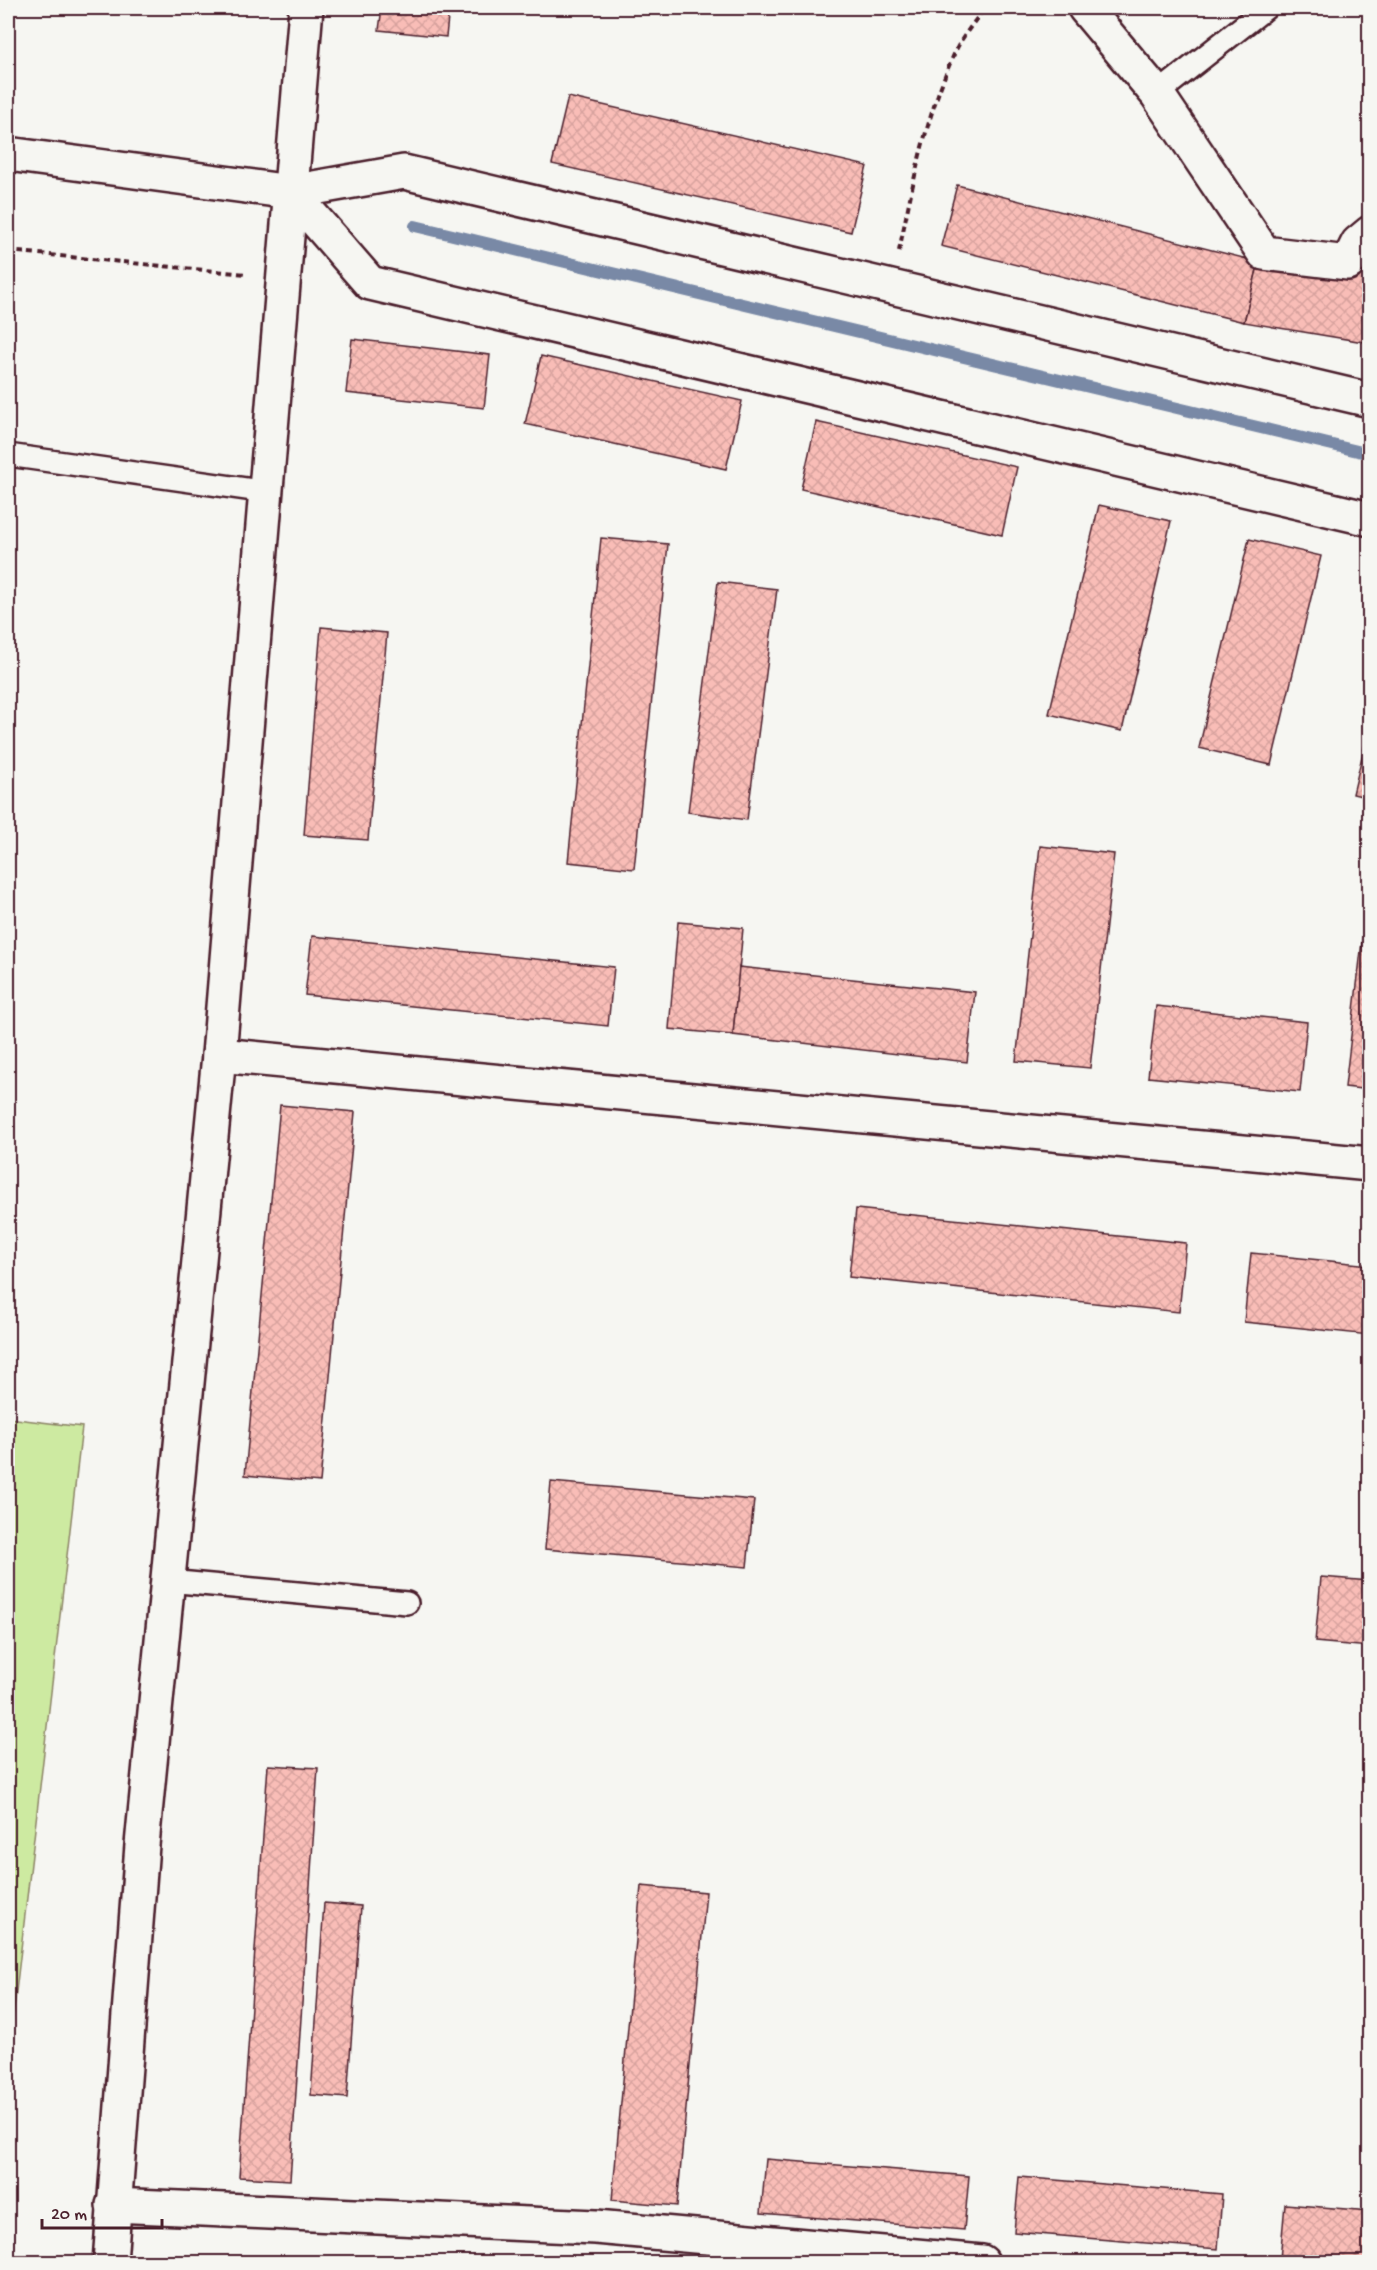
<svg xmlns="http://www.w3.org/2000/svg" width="1377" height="2270" font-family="'Gochi Hand',sans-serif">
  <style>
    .grass { fill: #cdeaa1; stroke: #8c8466; stroke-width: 1.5 }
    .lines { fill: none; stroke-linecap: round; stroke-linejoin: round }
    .stream { stroke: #7989a6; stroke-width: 12 }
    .building { fill: url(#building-cross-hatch); stroke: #4a1f2b; stroke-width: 1.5 }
    .lane-casing { stroke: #4a1f2b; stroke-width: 26 }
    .street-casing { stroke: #4a1f2b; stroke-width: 38 }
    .secondary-casing { stroke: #4a1f2b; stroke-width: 38 }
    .path { stroke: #4a1f2b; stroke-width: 4; stroke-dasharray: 6 4.5; stroke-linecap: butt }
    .lane { stroke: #f6f6f2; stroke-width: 21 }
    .street { stroke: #f6f6f2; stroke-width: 33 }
    .secondary { stroke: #f6f6f2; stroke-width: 33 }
  </style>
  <defs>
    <pattern id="building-cross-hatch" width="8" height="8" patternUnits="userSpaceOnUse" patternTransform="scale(1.5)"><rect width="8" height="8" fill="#f9bdb7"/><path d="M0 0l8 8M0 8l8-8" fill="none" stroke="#d7a29e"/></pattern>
  </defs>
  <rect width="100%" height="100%" fill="#f6f6f2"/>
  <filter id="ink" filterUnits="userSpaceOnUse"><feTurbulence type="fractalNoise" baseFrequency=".0167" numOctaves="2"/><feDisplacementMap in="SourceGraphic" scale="12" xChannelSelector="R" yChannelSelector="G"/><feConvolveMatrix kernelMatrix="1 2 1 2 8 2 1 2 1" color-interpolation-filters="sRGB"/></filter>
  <g filter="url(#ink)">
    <path class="grass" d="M8,1418l74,9 -72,616 -2,-1z"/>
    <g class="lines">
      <path class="stream" d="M415,226l955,228"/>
    </g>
    <g class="building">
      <path d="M382,8h67l-3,29 -67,-7z"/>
      <path d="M568,97l299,69 -16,66 -299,-68z"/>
      <path d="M957,185l302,77 -15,60 -303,-76z"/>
      <path d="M1259,262l111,14v67l-126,-21z"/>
      <path d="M352,339l138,16 -6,53 -138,-15z"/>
      <path d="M541,356l201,45 -16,68 -201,-45z"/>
      <path d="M816,422l201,45 -15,68 -201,-46z"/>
      <path d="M1099,505l72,16 -49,210 -73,-17z"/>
      <path d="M601,538l67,6 -34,325 -66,-7z"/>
      <path d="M1249,539l72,17 -50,209 -72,-17z"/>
      <path d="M718,582l59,7 -30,231 -59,-8z"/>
      <path d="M321,627l66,6 -19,207 -64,-5z"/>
      <path d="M1370,723v75l-17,-4z"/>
      <path d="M1040,846l74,8 -24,214 -74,-7z"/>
      <path d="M1370,874v216l-25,-3z"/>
      <path d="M678,922l65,6 -10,107 -64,-6z"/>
      <path d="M312,936l302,31 -6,59 -303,-31z"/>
      <path d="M739,967l236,25 -8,70 -234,-27z"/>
      <path d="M1156,1006l151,16 -7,70 -152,-15z"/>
      <path d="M280,1105l75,7 -35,370 -75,-7z"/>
      <path d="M856,1209l330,34 -7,69 -330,-35z"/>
      <path d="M1251,1253l119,12v70l-126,-13z"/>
      <path d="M551,1482l203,18 -7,67 -202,-18z"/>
      <path d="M1321,1577l49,4v66l-55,-5z"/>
      <path d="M268,1765l50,3 -28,412 -51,-3z"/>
      <path d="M641,1886l65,6 -29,314 -65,-6z"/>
      <path d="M324,1903l37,3 -14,192 -36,-3z"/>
      <path d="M766,2159l203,17 -5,54 -203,-17z"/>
      <path d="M1019,2177l203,17 -4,55 -204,-17z"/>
      <path d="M1285,2204l85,7v51h-44l-46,-3z"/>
    </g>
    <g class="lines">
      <defs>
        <g id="lane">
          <path d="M1157,94l109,-86"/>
          <path d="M8,455l259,37"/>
          <path d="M168,1581l239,22"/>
        </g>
        <g id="street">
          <path d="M1085,8l72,86 107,159 84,10 10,-20 12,-10"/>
          <path d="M8,154l283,38 113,-20 966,228"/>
          <path d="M291,192l79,91 1000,236"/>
          <path d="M219,1055l1151,109"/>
          <path d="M113,2205l483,22 386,35"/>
        </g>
        <path id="secondary" d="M110,2262l32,-417 77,-790 87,-1047"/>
      </defs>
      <use href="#lane" class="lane-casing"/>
      <use href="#street" class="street-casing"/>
      <use href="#secondary" class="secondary-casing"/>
      <g class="path">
        <path d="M8,251l238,23"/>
        <path d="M899,251c14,-68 27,-137 57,-201 7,-15 19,-28 28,-42"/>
      </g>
      <use href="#lane" class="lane"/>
      <use href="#street" class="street"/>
      <use href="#secondary" class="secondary"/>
    </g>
  </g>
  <rect width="1377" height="2270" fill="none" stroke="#f6f6f2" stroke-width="30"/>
  <rect x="15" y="15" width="1347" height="2240" fill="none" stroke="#4a1f2b" stroke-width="2" filter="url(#ink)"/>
  <path d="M42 2219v9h120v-9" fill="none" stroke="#4a1f2b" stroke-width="3"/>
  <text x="51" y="2219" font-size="18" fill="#4a1f2b" stroke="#f6f6f2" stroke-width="4.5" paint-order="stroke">20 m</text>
</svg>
